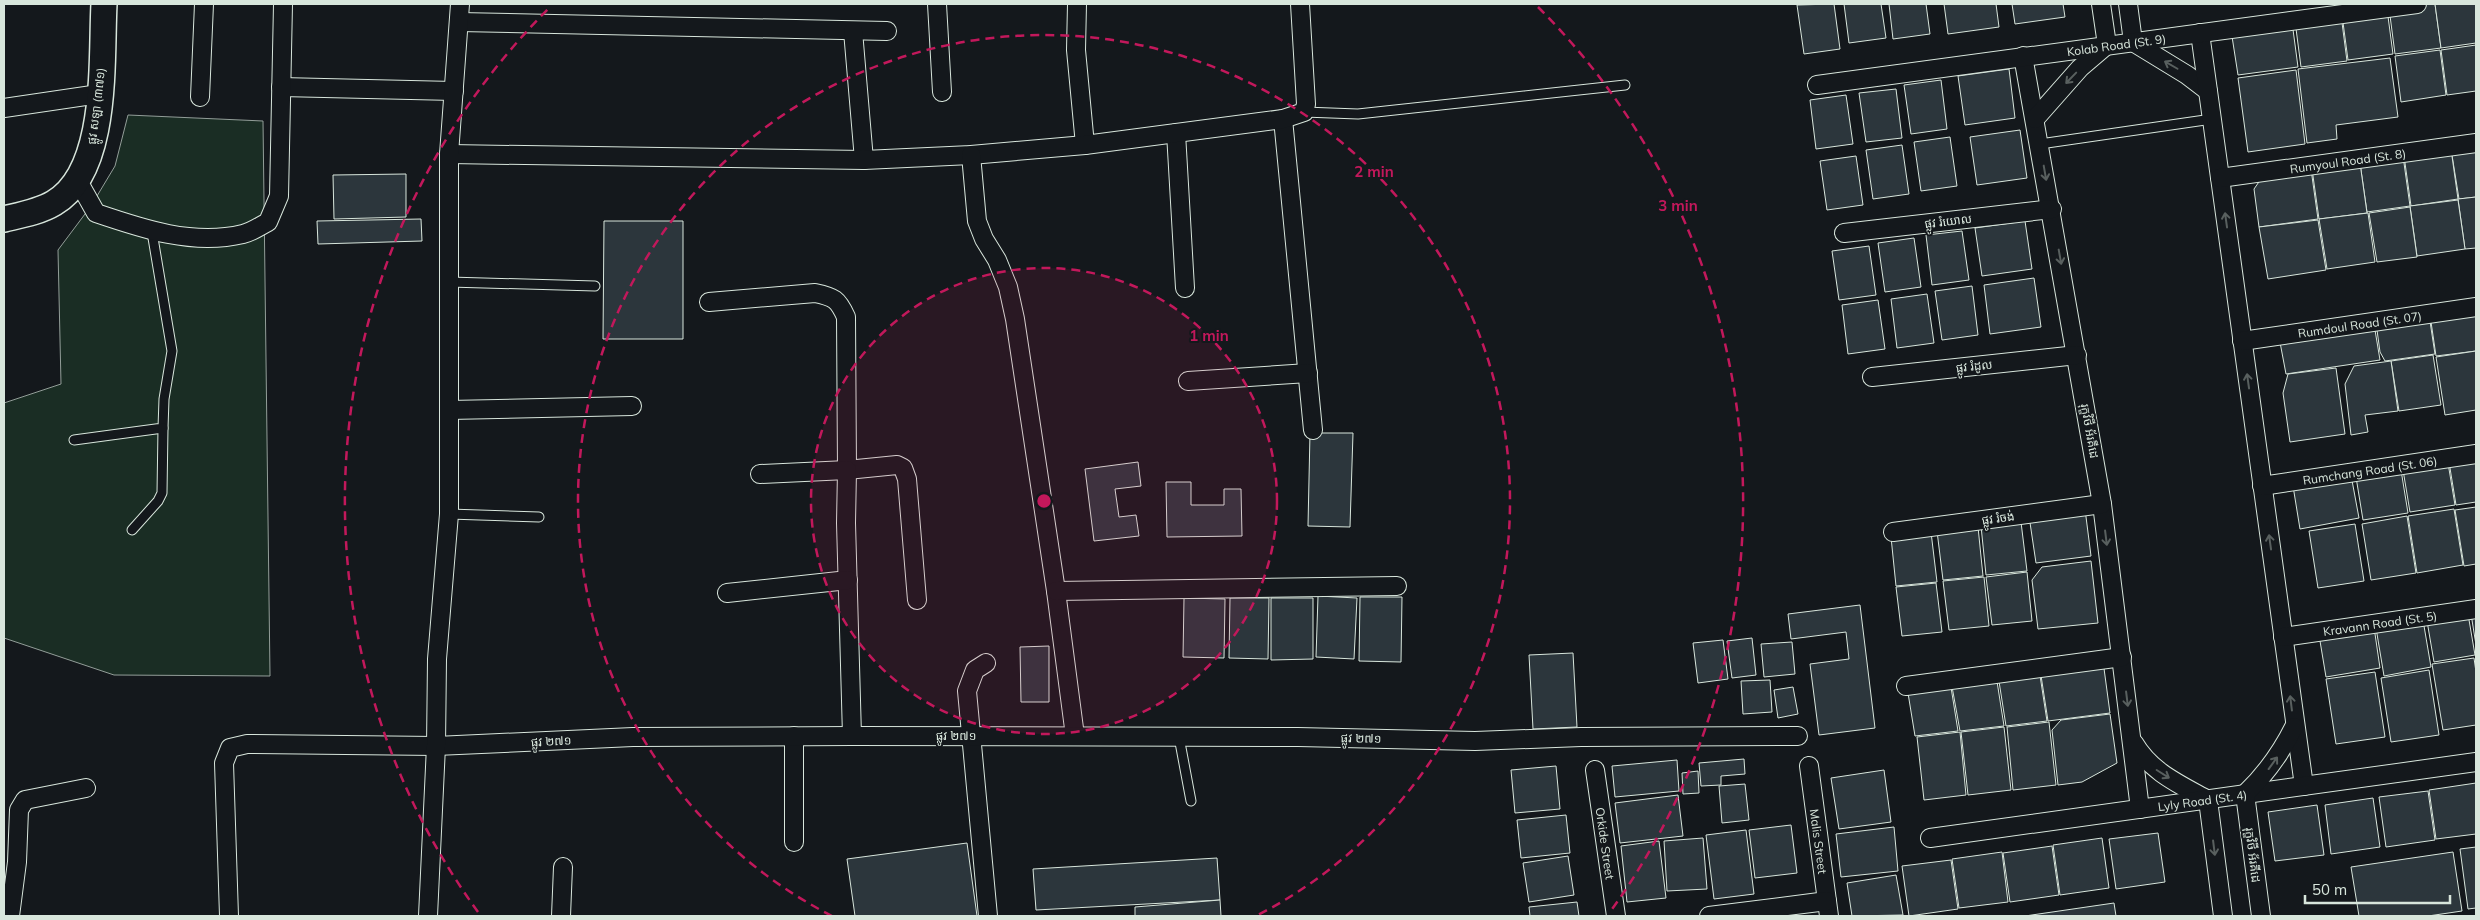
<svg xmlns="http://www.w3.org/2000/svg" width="2480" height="920" font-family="Mulish,'Noto Sans Khmer',sans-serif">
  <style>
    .green { fill: #1a2d24; stroke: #939e99 }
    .building { fill: #2c363c; stroke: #d8e6dc }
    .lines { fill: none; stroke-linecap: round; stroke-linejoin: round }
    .lane-casing { stroke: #d8e6dc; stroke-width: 11 }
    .street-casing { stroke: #d8e6dc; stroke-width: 20 }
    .secondary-casing { stroke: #d8e6dc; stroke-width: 28 }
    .lane { stroke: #14181c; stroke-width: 9 }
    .street { stroke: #14181c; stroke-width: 18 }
    .secondary { stroke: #14181c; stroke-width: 25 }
    .oneway { stroke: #59605f }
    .ring { fill: none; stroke: #c2185b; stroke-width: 2.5; stroke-dasharray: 9 6 }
    .labels { text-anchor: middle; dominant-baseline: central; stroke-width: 4; stroke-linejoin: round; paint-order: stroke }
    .street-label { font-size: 12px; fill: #d8e6dc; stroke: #14181c }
    .centre { fill: #c2185b; stroke: #14181c; stroke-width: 2.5 }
    .ring-label { font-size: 15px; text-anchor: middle; font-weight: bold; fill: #c2185b; stroke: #14181c; stroke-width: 4; stroke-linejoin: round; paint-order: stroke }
  </style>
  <rect width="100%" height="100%" fill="#14181c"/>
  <path class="green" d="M128,115l135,6 7,555 -156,-1 -110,-37v-235l57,-19 -3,-134 33,-44 24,-40z"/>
  <g class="building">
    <path d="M1834,4l6,45 -36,5 -7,-49z"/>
    <path d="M1844,4h37l5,34 -37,5z"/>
    <path d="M1889,4h37l4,30 -37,5z"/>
    <path d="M1944,4h52l3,23 -51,7z"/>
    <path d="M2012,4h51l2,13 -50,7z"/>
    <path d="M2424,4h11l6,44 -46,6 -6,-46z"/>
    <path d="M2435,4h41v39l-35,5z"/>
    <path d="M2387,9l6,45 -45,6 -6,-45z"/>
    <path d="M2341,15l6,46 -46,6 -6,-46z"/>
    <path d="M2292,22l6,45 -60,8 -7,-45z"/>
    <path d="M2476,45v46l-29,4 -6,-45z"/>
    <path d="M2440,50l6,45 -45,7 -6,-46z"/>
    <path d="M2390,58l8,59 -62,8 1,14 -30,4 -9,-74z"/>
    <path d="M2009,69l6,49 -50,7 -7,-49z"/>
    <path d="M2296,70l9,74 -57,8 -10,-74z"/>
    <path d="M1941,80l6,49 -36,5 -7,-49z"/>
    <path d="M1896,89l6,49 -36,4 -7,-49z"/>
    <path d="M1846,95l7,49 -37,5 -6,-49z"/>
    <path d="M2020,130l7,48 -50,7 -7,-48z"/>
    <path d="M1950,137l7,49 -36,5 -7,-49z"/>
    <path d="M1902,145l7,49 -36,5 -7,-49z"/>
    <path d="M2476,146v51l-17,2 -8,-50z"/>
    <path d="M2451,149l7,50 -47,7 -7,-50z"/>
    <path d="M1856,156l7,49 -36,5 -7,-49z"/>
    <path d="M2403,156l7,50 -43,6 -7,-49z"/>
    <path d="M2360,163l7,50 -48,6 -7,-50z"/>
    <path d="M2311,169l7,50 -59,8 -5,-38 9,-13z"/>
    <path d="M406,174v43l-72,2 -1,-44z"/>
    <path d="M2476,197v51l-11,1 -7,-50z"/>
    <path d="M2458,200l7,49 -48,7 -7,-50z"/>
    <path d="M2410,207l7,50 -40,5 -8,-49z"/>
    <path d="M2368,213l7,49 -48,7 -8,-50z"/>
    <path d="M421,219l1,22 -104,3 -1,-23z"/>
    <path d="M2318,220l8,50 -58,9 -9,-52z"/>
    <path d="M604,221h79v118h-80z"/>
    <path d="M2025,221l7,48 -50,7 -7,-48z"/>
    <path d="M1962,231l7,49 -37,5 -6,-50z"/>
    <path d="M1914,238l7,49 -36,5 -7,-49z"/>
    <path d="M1869,246l7,49 -37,5 -7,-49z"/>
    <path d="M2034,278l7,49 -51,7 -6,-49z"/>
    <path d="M1972,286l6,49 -36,5 -7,-49z"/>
    <path d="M1927,294l7,49 -37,5 -6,-49z"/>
    <path d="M1878,300l7,49 -37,5 -6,-49z"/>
    <path d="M2476,309v42l-40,5 -6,-41z"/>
    <path d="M2429,315l6,39 -50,7 -5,-9 -3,-22 8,-1 -1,-8z"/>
    <path d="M2374,324l6,36 -94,14 -7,-37z"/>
    <path d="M2476,351v59l-31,5 -9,-58z"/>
    <path d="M2433,355l8,50 -42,6 -8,-50z"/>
    <path d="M2391,361l7,50 -33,4 3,17 -17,3 -6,-51 9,-18z"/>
    <path d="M2336,368l9,66 -55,8 -7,-49 5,-19z"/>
    <path d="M1310,433h43l-3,94 -42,-1z"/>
    <path d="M2476,458v44l-20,3 -7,-43z"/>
    <path d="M1138,462l3,24 -26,3 4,28 17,-2 3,21 -45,5 -9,-72z"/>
    <path d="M2448,463l7,42 -45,7 -7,-42z"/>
    <path d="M2401,470l7,43 -45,7 -7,-43z"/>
    <path d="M2351,475l8,43 -59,11 -7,-43z"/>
    <path d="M1166,482h25v23h33v-16h17l1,47 -75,1z"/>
    <path d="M2476,507v57l-12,2 -9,-56z"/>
    <path d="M2085,509l6,47 -55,7 -7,-47z"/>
    <path d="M2454,509l9,56 -46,8 -9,-57z"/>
    <path d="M2407,516l9,57 -45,7 -9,-56z"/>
    <path d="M2021,522l6,49 -41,4 -5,-49z"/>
    <path d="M2355,524l9,57 -46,7 -9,-57z"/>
    <path d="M1978,527l5,49 -40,4 -6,-49z"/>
    <path d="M1931,532l6,50 -41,4 -5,-49z"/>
    <path d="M2091,561l7,62 -60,6 -6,-49 10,-13z"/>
    <path d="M2027,572l5,49 -40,4 -6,-48z"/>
    <path d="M1984,577l5,49 -40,4 -6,-49z"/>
    <path d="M1936,583l6,49 -40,4 -6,-49z"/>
    <path d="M1318,596l39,2 -3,61 -38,-2z"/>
    <path d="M1360,597h42l-1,65 -42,-1z"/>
    <path d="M1184,598l41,1 -1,59 -41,-1z"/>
    <path d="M1230,598h39l-1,61 -39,-1z"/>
    <path d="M1271,598h42v61l-42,1z"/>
    <path d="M1860,605l15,123 -56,7 -9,-71 39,-5 -3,-27 -55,7 -3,-25z"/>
    <path d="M2476,613v32l-5,-31z"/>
    <path d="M2468,614l7,41 -41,7 -7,-41z"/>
    <path d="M2423,620l8,47 -47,9 -8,-48z"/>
    <path d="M2374,627l6,41 -54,9 -7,-42z"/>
    <path d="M1752,638l4,37 -24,3 -5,-37z"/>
    <path d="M1723,640l5,39 -30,4 -5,-40z"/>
    <path d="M1792,642l3,32 -31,3 -3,-33z"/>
    <path d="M1049,646v56h-28l-1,-55z"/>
    <path d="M1573,653l4,74 -44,2 -4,-74z"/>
    <path d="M2474,658l2,14v53l-33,5 -11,-66z"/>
    <path d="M2103,661l7,52 -62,8 -8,-52z"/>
    <path d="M2039,669l8,52 -41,5 -8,-51z"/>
    <path d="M2429,670l10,65 -48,7 -10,-64z"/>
    <path d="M2375,672l10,65 -49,7 -10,-65z"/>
    <path d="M1996,675l8,51 -44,5 -9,-50z"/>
    <path d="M1770,680l2,32 -29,2 -2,-33z"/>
    <path d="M1950,681l8,50 -43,5 -8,-49z"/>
    <path d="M1793,687l5,27 -20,4 -4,-28z"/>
    <path d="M2110,714l7,49 -35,19 -24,3 -6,-55 9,-10z"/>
    <path d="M2049,722l7,63 -43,5 -6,-63z"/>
    <path d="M2004,727l7,63 -43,5 -7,-63z"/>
    <path d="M1960,732l6,63 -42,5 -7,-63z"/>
    <path d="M1744,759l1,15 -24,2v9l-20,1 -2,-23z"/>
    <path d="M1677,760l2,31 -64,6 -3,-31z"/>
    <path d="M1556,766l4,43 -45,4 -4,-43z"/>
    <path d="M1884,770l7,52 -52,7 -8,-51z"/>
    <path d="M1698,771l1,22 -16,1 -1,-21z"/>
    <path d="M2476,783v51l-40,5 -7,-49z"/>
    <path d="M1745,784l4,36 -27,3 -3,-37z"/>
    <path d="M2428,791l7,49 -49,7 -7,-50z"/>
    <path d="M1678,795l5,41 -63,7 -5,-40z"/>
    <path d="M2373,798l7,49 -49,7 -6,-49z"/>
    <path d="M2317,805l7,50 -49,6 -7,-49z"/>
    <path d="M1566,815l4,38 -49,5 -4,-38z"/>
    <path d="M1791,825l6,48 -42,5 -6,-48z"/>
    <path d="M1894,827l4,44 -57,6 -5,-43z"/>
    <path d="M1746,830l8,64 -40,5 -8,-64z"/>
    <path d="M2158,833l7,49 -49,7 -7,-50z"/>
    <path d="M1703,838l4,51 -40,2 -3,-50z"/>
    <path d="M2102,838l7,50 -49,7 -7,-50z"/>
    <path d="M1659,841l7,57 -39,4 -6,-56z"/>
    <path d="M967,843l10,73h-122l-8,-57z"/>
    <path d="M2052,846l7,49 -49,7 -7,-49z"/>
    <path d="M2476,847v61l-8,1 -8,-60z"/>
    <path d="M2002,852l6,50 -49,6 -7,-49z"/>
    <path d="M2453,852l9,59 -34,5h-69l-8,-49z"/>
    <path d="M1568,856l6,39 -45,7 -6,-39z"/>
    <path d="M1217,858l3,42 -184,10 -3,-41z"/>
    <path d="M1951,860l7,49 -49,7 -7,-50z"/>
    <path d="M1896,875l7,40 -51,1 -5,-33z"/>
    <path d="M1220,900l1,16h-86v-9z"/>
    <path d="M1577,902l2,14h-49l-1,-9z"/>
    <path d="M2114,903l2,13h-91z"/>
  </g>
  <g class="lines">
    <defs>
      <g id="lane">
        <path d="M1304,112l54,2 267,-29"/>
        <path d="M2040,144l172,-25"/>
        <path d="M449,282l146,4"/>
        <path d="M74,440l89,-12 1,-29 8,-48 -20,-119"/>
        <path d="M449,514l90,3"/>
        <path d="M132,530l26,-29 4,-8 1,-65"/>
        <path d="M1179,737l12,64"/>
      </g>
      <g id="street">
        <path d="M937,4l5,88"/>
        <path d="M1077,4l-1,46 9,95"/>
        <path d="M2128,4l5,38 54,33 21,16"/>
        <path d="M459,22l428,9"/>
        <path d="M853,31l11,129"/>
        <path d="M2200,33l104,753"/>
        <path d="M2023,56l79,448 38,305"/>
        <path id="s1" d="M1817,85l600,-81"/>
        <path d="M281,87l173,4"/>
        <path d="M200,97l4,-93"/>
        <path d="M4,108l95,-14"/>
        <path d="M1283,119l30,311"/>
        <path d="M2035,119l45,-51 27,-23 -6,-41"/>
        <path d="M1176,133l9,155"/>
        <path d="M449,154l415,6 107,-5 114,-10 198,-26 21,-7 2,-8 -6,-100"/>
        <path d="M971,155l6,66 7,18 13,21 11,27 7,32 41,272 19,145"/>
        <path id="s2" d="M2220,178l256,-35"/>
        <path d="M78,181l18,32c47,16 97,33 147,21 9,-2 17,-8 25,-12l11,-26 4,-192"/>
        <path d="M1844,233l208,-24"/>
        <path d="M709,302l106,-9c19,4 23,6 31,24l1,153 50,-5 6,3 4,11 10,121"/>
        <path id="s3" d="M2242,341l234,-34"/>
        <path d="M1872,377l205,-22"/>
        <path d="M1188,381l120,-8"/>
        <path d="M449,410l183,-4"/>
        <path d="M760,474l87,-4 -1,53 6,213"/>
        <path id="s4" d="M2262,486l214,-32"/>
        <path d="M1893,532l209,-28"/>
        <path d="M1056,591l341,-5"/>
        <path d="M727,593l121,-13"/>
        <path id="s5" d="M2283,637l193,-28"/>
        <path d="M986,663l-11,7 -8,21 21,225"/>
        <path d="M1906,686l216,-29"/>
        <path d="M2134,743c17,29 45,41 74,57l15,116"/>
        <path id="s6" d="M1809,766l20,150"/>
        <path id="s7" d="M1595,770l21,146"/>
        <path id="s8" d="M1930,838l546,-76"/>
        <path d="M794,842v-106"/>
        <path d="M10,916l7,-54 2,-52 6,-10 61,-12"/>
        <path d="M229,916l-5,-153 6,-15 17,-4 189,2 197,-9 219,-1 446,1 177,4 106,-4 217,-1"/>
        <path d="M428,916l8,-170 1,-87 12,-145v-360l11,-150"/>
        <path d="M561,916l2,-49"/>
        <path d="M1709,916l118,-15"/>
        <path d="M2261,916l-16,-122c21,-20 36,-41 49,-67"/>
      </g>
      <path id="secondary" d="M4,219c17,-4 35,-7 50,-16 55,-32 47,-144 50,-199"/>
    </defs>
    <use href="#lane" class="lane-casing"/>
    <use href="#street" class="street-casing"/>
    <use href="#secondary" class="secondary-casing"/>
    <use href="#lane" class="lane"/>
    <use href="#street" class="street"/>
    <use href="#secondary" class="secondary"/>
  </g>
  <defs><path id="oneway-shaft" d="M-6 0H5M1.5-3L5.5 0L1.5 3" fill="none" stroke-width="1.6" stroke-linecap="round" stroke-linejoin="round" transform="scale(1.25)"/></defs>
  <g class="oneway">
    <use href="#oneway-shaft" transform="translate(2171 65) rotate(-150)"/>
    <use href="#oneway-shaft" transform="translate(2071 78) rotate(134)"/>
    <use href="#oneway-shaft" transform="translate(2045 173) rotate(80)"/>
    <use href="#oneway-shaft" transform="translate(2226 220) rotate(-98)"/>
    <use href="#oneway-shaft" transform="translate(2060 257) rotate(80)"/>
    <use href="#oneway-shaft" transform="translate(2248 381) rotate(-98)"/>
    <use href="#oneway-shaft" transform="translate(2106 538) rotate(83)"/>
    <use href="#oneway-shaft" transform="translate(2270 542) rotate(-98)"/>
    <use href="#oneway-shaft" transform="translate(2127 699) rotate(83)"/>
    <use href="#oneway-shaft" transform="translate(2291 703) rotate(-97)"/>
    <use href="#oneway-shaft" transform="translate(2273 763) rotate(-54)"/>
    <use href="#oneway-shaft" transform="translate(2163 774) rotate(32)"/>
    <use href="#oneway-shaft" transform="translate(2214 848) rotate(83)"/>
  </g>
  <circle cx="1044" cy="501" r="233" fill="#c2185b" fill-opacity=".12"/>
  <g class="ring">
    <circle cx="1044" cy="501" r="233"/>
    <path d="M832 916A466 466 0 1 1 1256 916"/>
    <path d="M478 912A699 699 0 0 1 550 7M1538 7A699 699 0 0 1 1610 912"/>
  </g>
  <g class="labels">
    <g class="street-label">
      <text stroke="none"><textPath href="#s1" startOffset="302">Kolab Road (St. 9)</textPath></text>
      <text transform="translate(96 106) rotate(-83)">ផ្លូវ សឡា (៣៧១)</text>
      <text stroke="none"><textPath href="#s2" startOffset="129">Rumyoul Road (St. 8)</textPath></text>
      <text transform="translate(1948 221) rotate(-7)">ផ្លូវ រំយោល</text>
      <text stroke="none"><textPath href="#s3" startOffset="119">Rumdoul Road (St. 07)</textPath></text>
      <text transform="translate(1974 366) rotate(-6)">ផ្លូវ រំដូល</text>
      <text transform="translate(2090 431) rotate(80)">រុក្ខវិថី អ័រគីដេ</text>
      <text stroke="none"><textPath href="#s4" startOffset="109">Rumchang Road (St. 06)</textPath></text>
      <text transform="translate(1998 518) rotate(-8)">ផ្លូវ រំចង់</text>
      <text stroke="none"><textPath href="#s5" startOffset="98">Kravann Road (St. 5)</textPath></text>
      <text x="956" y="735">ផ្លូវ ២៧១</text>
      <text transform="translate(1361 738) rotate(1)">ផ្លូវ ២៧១</text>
      <text transform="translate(551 741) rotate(-3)">ផ្លូវ ២៧១</text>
      <text stroke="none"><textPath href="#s8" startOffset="275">Lyly Road (St. 4)</textPath></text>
      <text stroke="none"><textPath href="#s6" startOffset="76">Malis Street</textPath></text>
      <text stroke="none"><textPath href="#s7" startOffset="74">Orkide Street</textPath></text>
      <text transform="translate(2253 855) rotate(83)">រុក្ខវិថី អ័រគីដេ</text>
    </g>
  </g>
  <circle cx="1044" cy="501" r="8" class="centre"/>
  <g class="ring-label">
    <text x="1374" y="177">2 min</text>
    <text x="1678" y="211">3 min</text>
    <text x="1209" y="341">1 min</text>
  </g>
  <rect width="2480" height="920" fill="none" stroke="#d8e6dc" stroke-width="10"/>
  <path d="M2305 895v8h145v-8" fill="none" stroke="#d8e6dc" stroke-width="2.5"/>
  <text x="2312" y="895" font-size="15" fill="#d8e6dc" stroke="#14181c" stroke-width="4" paint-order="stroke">50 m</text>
</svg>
